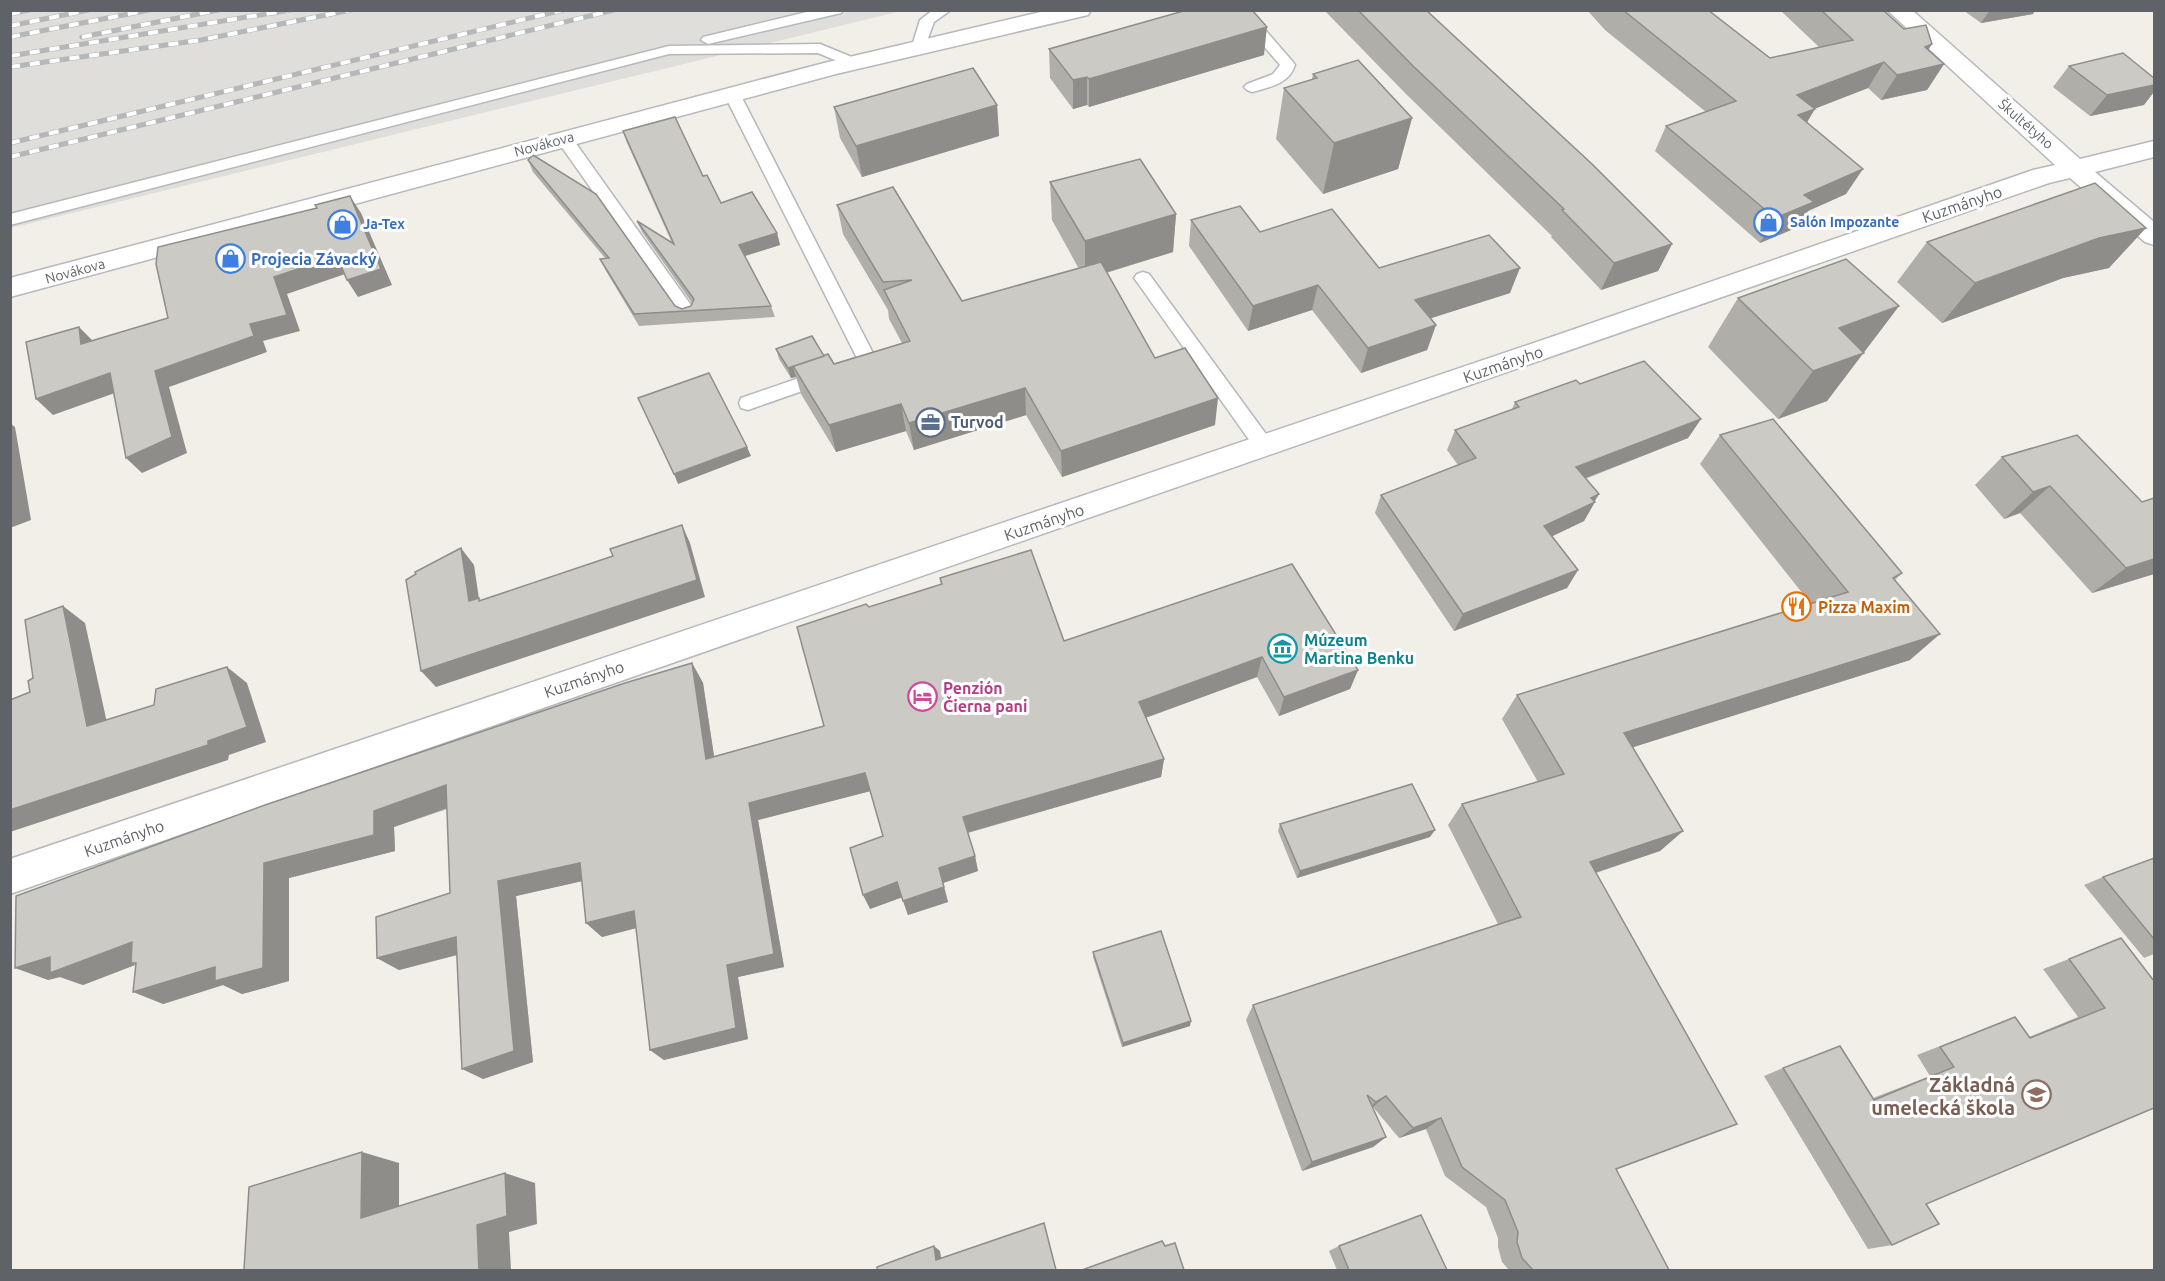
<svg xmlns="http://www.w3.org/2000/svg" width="2165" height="1281" font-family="Ubuntu,sans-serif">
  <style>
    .industrial { fill: #e0deda }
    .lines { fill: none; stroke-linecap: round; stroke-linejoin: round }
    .service-casing { stroke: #b5b8bc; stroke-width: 3 }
    .minor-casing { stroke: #b5b8bc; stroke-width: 3 }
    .service { fill: #fff; fill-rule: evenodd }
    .minor { fill: #fff; fill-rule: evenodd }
    .rail-casing { stroke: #b6b7b8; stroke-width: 5 }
    .rail { stroke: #fff; stroke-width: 4; stroke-dasharray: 10; stroke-linecap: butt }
    .wall { fill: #afaea9 }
    .shaded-wall { fill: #8f8d8a }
    .building { fill: #cccac5; stroke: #8f8d8a; stroke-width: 1.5 }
    .labels { text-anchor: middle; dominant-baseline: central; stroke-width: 6; stroke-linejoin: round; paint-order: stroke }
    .far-street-label { font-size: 14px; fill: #5f6368; stroke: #fff }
    .far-shop-label { font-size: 14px; font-weight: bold; fill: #366cbe; stroke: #fff; text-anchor: start }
    .street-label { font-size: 16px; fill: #5f6368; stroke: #fff }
    .shop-label { font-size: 16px; font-weight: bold; fill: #366cbe; stroke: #fff; text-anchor: start }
    .service-label { font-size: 16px; font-weight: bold; fill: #4e5e75; stroke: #fff; text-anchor: start }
    .food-label { font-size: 16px; font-weight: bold; fill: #c56008; stroke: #fff; text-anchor: start }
    .culture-label { font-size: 16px; font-weight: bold; fill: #0d838f; stroke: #fff; text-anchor: start }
    .hotel-label { font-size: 16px; font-weight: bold; fill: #b23c85; stroke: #fff; text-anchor: start }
    .near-education-label { font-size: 20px; font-weight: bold; fill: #785e54; stroke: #fff; text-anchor: end }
  </style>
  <rect width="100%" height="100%" fill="#f1efe8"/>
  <path class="industrial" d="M11,11h890l-890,217z"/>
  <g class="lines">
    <defs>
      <g id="service">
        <path d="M815,10h28l-2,3 -133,31 -7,-4 2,-3z"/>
        <path d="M933,10h18l-17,12 -10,27h-10l-2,-3 8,-26z"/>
        <path d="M1233,10h15l45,52 2,3c-6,19 -25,22 -43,27l-5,-2 -3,-3 3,-3 26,-10 7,-9z"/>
        <path d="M820,44l39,16 2,3 -7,5 -36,-15 -149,1 -659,171v-11l659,-168z"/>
        <path d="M732,89l8,5 137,267 -3,5 -126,44 -7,-2 -2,-5 2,-5 116,-40 -133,-264z"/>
        <path d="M564,134l6,1 123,173 3,4 -3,4 -6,2 -6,-2 -125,-177z"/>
        <path d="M1143,272l6,2 122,167 2,5 -2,5 -7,2 -7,-2 -120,-169 -3,-4 3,-4z"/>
      </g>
      <g id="minor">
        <path d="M1049,10h42l-3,5 -252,59 -826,223v-19l814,-215z"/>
        <path d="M1887,10h25l168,149 74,-18v16l-59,15 59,50v23l-9,-3 -75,-64 -21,5 -2039,711v-35l1553,-526 470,-163 22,-5z"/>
      </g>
    </defs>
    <use href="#service" class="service-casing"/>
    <use href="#minor" class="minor-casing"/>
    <use href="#service" class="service"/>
    <use href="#minor" class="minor"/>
    <defs>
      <g id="rail">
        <path d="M10,14l19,-4"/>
        <path d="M10,26l78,-16"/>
        <path d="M10,37l139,-27"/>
        <path d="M82,37l136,-27"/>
        <path d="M10,56l280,-46"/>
        <path d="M10,67l191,-27 150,-30"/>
        <path d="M10,143l553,-133"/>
        <path d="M10,157l604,-147"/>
      </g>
    </defs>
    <use href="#rail" class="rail-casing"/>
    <use href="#rail" class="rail"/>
  </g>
  <g class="wall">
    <path d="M1324,10h102l246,234 -14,27 -57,19 -50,-53 1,-1 -146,-142z"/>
    <path d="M1587,10h121l62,48 49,-11 -39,-37h103l61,54 -17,26 -46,10 -13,-12 -54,21 -7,13 39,72 -38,17 -10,16 -38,16 -105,-92 11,-25 40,-14 -101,-82z"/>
    <path d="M1963,10h72l-2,4 -52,9z"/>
    <path d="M1049,49l215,6 -175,52 -2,-2 -14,4 -23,-31z"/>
    <path d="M2069,66l75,39 -54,11 -37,-29z"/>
    <path d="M1313,74l99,44 -14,51 -75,25 -47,-55 8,-51 28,-9z"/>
    <path d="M997,105l2,31 -137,41 -22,-39 -6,-31z"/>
    <path d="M623,131l80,45 18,27 56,30 3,12 -36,11 27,50 4,11 -136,9 -33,-55 -6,-12 5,-1 -72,-86 -5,-12 147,146 7,3 9,-3 1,-3 -50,-71 -5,-11 35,22 -45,-100z"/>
    <path d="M1050,182l126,32 -3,38 -67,21 49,85 60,67 -153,52 -36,-62 -112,35 -8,-19 -70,21 -35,-58 -5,-17 -5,1 -12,-19 -3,-10 48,7 10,8 68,-21 -13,-24 -1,-9 -45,-76 -6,-29 125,96 117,-32 -27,-49z"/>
    <path d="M1191,220l69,12 119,36 131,25 -80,25 6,7 -9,25 -66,23 -49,-63 -64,21 -59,-85z"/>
    <path d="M1927,242l182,26 -46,10 -121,45 -45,-41z"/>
    <path d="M1738,298l161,8 -72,95 -49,18 -70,-72z"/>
    <path d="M1580,384l121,35 -13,19 -103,41 14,15 -15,27 -32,15 26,34 -11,18 -113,43 -79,-118 6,-18 77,-30 -11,-15 8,-20 57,-21 3,-7z"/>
    <path d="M1720,435l182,138 -7,7 15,80 -277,87 50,84 -23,20 -64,22 20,296 53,101h-160l-7,-8 -4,-15v-9l-12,-31 -41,-31 -19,-47 -27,9 -26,-31h-1l14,30 -13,10 -71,24 -56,-151 7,-15 245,-81 -50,-99 14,-21 76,-22 -36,-63 15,-24 294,-91 -111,-140z"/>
    <path d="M2002,457l140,45 12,72 -62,19 -72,-80 -16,6 -29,-34z"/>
    <path d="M1292,564l66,106 -8,19 -71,27 -22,-39 -112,41 19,41 -3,18 -193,56 7,23 3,15 -35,12 5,19 -40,13 -6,-18 -32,12 13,-73 -13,-45 -112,29 26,147 -46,10 10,62 -84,21 -14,-10 -14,-122 -34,9 -16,-14 -4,-42 -66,15 17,166 -50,17 -26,-124 -58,15 -22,-12 73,-65 -3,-84 -53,18 1,24 -106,27v103l-47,13 -19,-9 -60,19 -28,-39 -52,20 -23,-8 -12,3 644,-317 11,20 11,73 110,-30 45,-119 72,-22 -1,-7 124,63z"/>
    <path d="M1280,824l150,13 -133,41 -19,-47z"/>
    <path d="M2154,858v96l-10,4 -60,-73 19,-8z"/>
    <path d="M1093,952l97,74 -68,21 -29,-90z"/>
    <path d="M2069,959l85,22 -228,223 -34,41 -24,4 -104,-173 19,-8 90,30 57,-22 -13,-21 98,-38 14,20 49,-20 -35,-48z"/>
    <path d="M1339,1246l108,24h-110l-8,-19z"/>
  </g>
  <g class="shaded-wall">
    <path d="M1990,10h45l-2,4 -52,9z"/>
    <path d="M1267,27l-3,28 -175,52v-28z"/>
    <path d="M1932,44l-16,26 28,-6 -17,26 -46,10 16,-25 28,-28z"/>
    <path d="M1884,62l-16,26 -85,33 14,-26z"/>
    <path d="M1087,77v28l-14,4v-29z"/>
    <path d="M2154,85v7l-10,13 -54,11 17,-21z"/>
    <path d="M997,105l2,31 -137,41 -6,-31z"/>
    <path d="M1815,109l-15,25 -2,-19z"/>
    <path d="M1412,118l-14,51 -75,25 11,-51z"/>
    <path d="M1863,169l-17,25 -38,17 -10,16 -38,16 15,-25 29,-23z"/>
    <path d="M350,196l11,17 31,72 -34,12 -11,-17z"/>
    <path d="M1176,214l-3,38 -88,27v-38z"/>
    <path d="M2146,228l-37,40 -46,10 -121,45 33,-40 124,-45z"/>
    <path d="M777,233l3,12 -38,12 -3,-12z"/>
    <path d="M1672,244l-14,27 -57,19 13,-27z"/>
    <path d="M337,256l11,17 -61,21 13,37 -37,10 4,11 -98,35 18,66 -45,20 -16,-15 29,-87 95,-47 24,-47z"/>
    <path d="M1520,268l-10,25 -103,33 8,-26z"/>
    <path d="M1318,285l-6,25 -64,21 5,-25z"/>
    <path d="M1899,306l-72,95 -49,18 35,-48 26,-43z"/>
    <path d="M1436,325l-9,25 -66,23 7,-25z"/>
    <path d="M79,327l16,16 -14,1z"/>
    <path d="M793,367l3,10 -5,1 -3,-10z"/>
    <path d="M110,373l16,16 -73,26 -17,-16z"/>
    <path d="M1025,388l1,27 -112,35 -5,-27z"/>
    <path d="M1218,398l-3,27 -153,52 -1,-26z"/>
    <path d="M901,404l5,27 -70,21 -7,-27z"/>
    <path d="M1701,419l-13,19 -123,48 11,-19z"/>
    <path d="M10,423l5,4 16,93 -21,8z"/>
    <path d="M747,447l4,9 -73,28 -4,-10z"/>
    <path d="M2050,486l-30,27 -16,6 29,-27z"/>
    <path d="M1599,494l-6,9 2,-1 -11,19 -50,24 10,-19z"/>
    <path d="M682,525l8,18 15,54 -269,90 -15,-16z"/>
    <path d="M461,548l13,17 5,34 13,16 -23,-14z"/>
    <path d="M2154,559v15l-62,19 34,-25z"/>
    <path d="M1578,570l-11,18 -113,43 9,-17z"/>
    <path d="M63,606l22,17 26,118 -24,-15z"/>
    <path d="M1940,634l-30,26 -305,96 19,-23z"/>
    <path d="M1262,657l-5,20 -120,44 2,-19z"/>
    <path d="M692,663l11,20 14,93 -11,-17z"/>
    <path d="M227,667l20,16 19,59 -37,13 -1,5 -218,72v-22z"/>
    <path d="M1358,670l-8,19 -71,27 5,-19z"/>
    <path d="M1164,759l-3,18 -195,56 -3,-16z"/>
    <path d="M865,773l6,18 -113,29 26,147 -46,10 10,62 -84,21 -14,-10 77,-85 22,-162z"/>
    <path d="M446,785l18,17 -70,25 1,24 -106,27v103l-47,13 -19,-9 -60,19 -30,-12 131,-129 110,-52z"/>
    <path d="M1435,830l-5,7 -133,41 3,-7z"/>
    <path d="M1683,831l-23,20 -90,30 20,-19z"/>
    <path d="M975,856l3,15 -35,12 5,19 -40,13 -5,-14 36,-33z"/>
    <path d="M580,863l16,15 -80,18 17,166 -50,17 -21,-10 36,-188z"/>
    <path d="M897,882l6,15 -33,12 -7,-14z"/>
    <path d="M634,911l14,14 -46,12 -16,-14z"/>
    <path d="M456,937l20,13 -77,20 -22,-12z"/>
    <path d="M132,942l4,21h-5l4,2 -52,20 -23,-8 -12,3 -33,-12 35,-11z"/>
    <path d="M1191,1021l-1,5 -68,21 1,-4z"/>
    <path d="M1386,1096l-13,11 -10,6 13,-11z"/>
    <path d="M1441,1118l-15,11 -27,9 14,-10z"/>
    <path d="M1386,1137l-13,10 -71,24 10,-9z"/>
    <path d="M362,1152l37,11v62l-38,-7z"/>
    <path d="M505,1173l30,10 2,41 -28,8 2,38h-32l-2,-45z"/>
    <path d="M934,1246l6,5 2,13 -6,-4z"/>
  </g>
  <g class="building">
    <path d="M1187,10h65l15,17 -178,52 -2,-2 -14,3 -24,-31z"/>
    <path d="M1358,10h68l166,154 80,80 -58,19 -52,-53 2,-1 -151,-143z"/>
    <path d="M1623,10h85l62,48 83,-18 -32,-30h62l21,19 22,-4 6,19 -7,3 19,17 -47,11 -13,-13 -87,33 18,14 -17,6 65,54 -59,26 10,7 -39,16 -109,-92 70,-25z"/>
    <path d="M2123,53l31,25v7l-47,10 -38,-29z"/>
    <path d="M1358,60l54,58 -78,25 -50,-55 33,-10 -4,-4z"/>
    <path d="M973,68l24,37 -141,41 -22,-39z"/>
    <path d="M675,117l28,59 4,-1 14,28 31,-11 25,41 -38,12 32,61 -137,8 -34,-55 9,-1 -81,-98 5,-5 63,39 79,112 7,3 9,-3 3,-7 -57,-78 37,23 -51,-113z"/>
    <path d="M1140,159l36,55 -91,27 -35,-59z"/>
    <path d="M2095,183l51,45 -47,10 -124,45 -48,-41z"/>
    <path d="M893,187l69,114 139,-39 54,96 30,-10 33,50 -157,53 -36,-63 -116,35 -8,-19 -72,21 -36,-59 35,-12 6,10 76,-23 -26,-51 28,-10 -29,2 -46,-77z"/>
    <path d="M350,196l31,73 -34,11 -10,-24 -63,21 13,38 -37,9 4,12 -99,35 17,66 -46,21 -16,-85 -74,26 -10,-57 53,-15 2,17 87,-26 -12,-54 2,-17 159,-39 -2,-3z"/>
    <path d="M1240,206l20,26 72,-23 47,59 110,-33 31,33 -105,32 21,25 -68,23 -50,-63 -65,21 -62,-86z"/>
    <path d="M1846,259l53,47 -60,22 25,25 -51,18 -75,-73z"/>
    <path d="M812,336l12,20 -36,12 -12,-19z"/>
    <path d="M1644,361l57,58 -125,48 23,27 -8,4 4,4 -51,24 34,44 -115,44 -82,-119 95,-37 -21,-28 64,-23 -4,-5 61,-22 4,4z"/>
    <path d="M709,373l38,74 -73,27 -36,-76z"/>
    <path d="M1773,419l129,154 -9,5 47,56 -316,99 59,98 -93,31 147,262 -121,45 53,101h-136l-11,-12 -5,-16 1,-10 -13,-32 -43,-33 -21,-49 -28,10 -27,-32 -10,6 -9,-7 19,42 -74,25 -59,-157 268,-88 -59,-113 102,-30 -47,-79 331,-103 -128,-157z"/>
    <path d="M2077,435l65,67 12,-4v61l-28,9 -76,-82 -17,6 -31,-35z"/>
    <path d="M682,525l15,55 -276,91 -15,-91 10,-6 -1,-2 46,-24 8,53 10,-3v3l134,-45 -3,-7z"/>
    <path d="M1031,550l33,91 228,-77 66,106 -74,27 -22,-40 -123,45 25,57 -201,58 12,39 -36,12 5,19 -41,14 -6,-19 -34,13 -13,-47 33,-12 -18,-63 -116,30 25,151 -47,11 9,63 -86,22 -16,-139 -48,12 -6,-60 -82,18 16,170 -52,18 -6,-132 -79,21 -1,-41 74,-24 -4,-108 -72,26v24l-110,28 -1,105 -48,13v-14l-82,25 3,-29h-5l1,-21 -82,31v-16l-35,11 1,-72 249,-91 360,-122 67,-20 14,96 118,-33 -27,-99 69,-23 3,3 73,-23 -2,-6z"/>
    <path d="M63,606l24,120 67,-21 2,-16 71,-22 20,60 -39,14v4l-198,65v-110l20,-8 -2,-11 5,-3 -8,-58z"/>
    <path d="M1412,784l23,46 -135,41 -20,-47z"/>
    <path d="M2154,858v81l-51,-62z"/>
    <path d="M1161,931l30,90 -68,22 -30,-91z"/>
    <path d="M2121,938l33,43v127l-228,96 13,20 -47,21 -109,-177 57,-22 34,54 80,-33 -14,-20 75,-30 15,21 75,-30 -36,-49z"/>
    <path d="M362,1152l-1,66 144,-45 2,43 -30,9 2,45h-235l5,-83z"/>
    <path d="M1421,1215l26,55h-98l-10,-24z"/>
    <path d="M1044,1223l12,47h-179v-3l57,-21 2,14z"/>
    <path d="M1162,1241l3,5 10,-3 9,27h-102z"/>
  </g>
  <defs>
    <symbol id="shop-ring" viewBox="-11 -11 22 22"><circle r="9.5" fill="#fff" stroke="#3f7fe0" stroke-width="1.5"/><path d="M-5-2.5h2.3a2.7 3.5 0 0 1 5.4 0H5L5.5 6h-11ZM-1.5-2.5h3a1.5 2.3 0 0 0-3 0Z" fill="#3f7fe0"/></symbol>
    <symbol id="office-ring" viewBox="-11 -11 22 22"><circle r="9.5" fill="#fff" stroke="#5c6f8a" stroke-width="1.5"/><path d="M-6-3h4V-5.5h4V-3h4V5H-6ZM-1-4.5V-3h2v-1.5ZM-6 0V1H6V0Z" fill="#5c6f8a"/></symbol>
    <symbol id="restaurant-ring" viewBox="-11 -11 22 22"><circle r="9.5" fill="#fff" stroke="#e8710a" stroke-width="1.5"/><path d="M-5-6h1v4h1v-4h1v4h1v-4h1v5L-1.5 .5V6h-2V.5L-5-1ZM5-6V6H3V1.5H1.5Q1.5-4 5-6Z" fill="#e8710a"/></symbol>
    <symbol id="museum-ring" viewBox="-11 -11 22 22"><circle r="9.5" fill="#fff" stroke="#0f9aa8" stroke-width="1.5"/><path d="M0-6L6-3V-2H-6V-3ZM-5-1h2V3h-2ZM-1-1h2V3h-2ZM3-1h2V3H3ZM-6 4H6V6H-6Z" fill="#0f9aa8"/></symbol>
    <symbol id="hotel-ring" viewBox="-11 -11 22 22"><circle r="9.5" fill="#fff" stroke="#d1479c" stroke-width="1.5"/><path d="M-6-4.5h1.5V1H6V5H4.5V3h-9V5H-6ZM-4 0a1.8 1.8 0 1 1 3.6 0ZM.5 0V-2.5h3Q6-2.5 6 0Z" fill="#d1479c"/></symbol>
    <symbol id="school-ring" viewBox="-11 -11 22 22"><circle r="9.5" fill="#fff" stroke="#8d6e63" stroke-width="1.5"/><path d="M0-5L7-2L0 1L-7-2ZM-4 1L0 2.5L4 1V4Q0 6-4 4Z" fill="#8d6e63"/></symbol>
  </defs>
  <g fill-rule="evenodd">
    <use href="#shop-ring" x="1752" y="206" width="33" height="33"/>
    <use href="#shop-ring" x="326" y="208" width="33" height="33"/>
    <use href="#shop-ring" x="214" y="242" width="33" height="33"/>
    <use href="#office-ring" x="914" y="406" width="33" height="33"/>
    <use href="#restaurant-ring" x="1780" y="590" width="33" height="33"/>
    <use href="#museum-ring" x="1266" y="632" width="33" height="33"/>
    <use href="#hotel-ring" x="906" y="680" width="33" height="33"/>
    <use href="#school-ring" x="2020" y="1078" width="33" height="33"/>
  </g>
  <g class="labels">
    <g class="far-street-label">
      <text transform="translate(2026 124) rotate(41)">Škultétyho</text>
      <text transform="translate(544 144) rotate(-15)">Novákova</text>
      <text transform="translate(75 271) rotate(-15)">Novákova</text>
    </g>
    <g class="far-shop-label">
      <text x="1790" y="222">Salón Impozante</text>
      <text x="363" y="224">Ja-Tex</text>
    </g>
    <g class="street-label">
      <text transform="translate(1962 204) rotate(-19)">Kuzmányho</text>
      <text transform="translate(1503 364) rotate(-19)">Kuzmányho</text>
      <text transform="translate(1044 522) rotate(-19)">Kuzmányho</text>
      <text transform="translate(584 679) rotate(-19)">Kuzmányho</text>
      <text transform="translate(124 838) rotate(-19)">Kuzmányho</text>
    </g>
    <g class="shop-label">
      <text x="251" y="259">Projecia Závacký</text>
    </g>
    <g class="service-label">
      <text x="951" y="422">Turvod</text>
    </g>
    <g class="food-label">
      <text x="1818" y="607">Pizza Maxim</text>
    </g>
    <g class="culture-label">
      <text x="1304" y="640">Múzeum<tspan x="1304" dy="18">Martina Benku</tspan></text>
    </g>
    <g class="hotel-label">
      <text x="943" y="688">Penzión<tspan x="943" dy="18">Čierna pani</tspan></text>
    </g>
    <g class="near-education-label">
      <text x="2015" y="1084">Základná<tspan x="2015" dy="23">umelecká škola</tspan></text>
    </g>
  </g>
  <rect width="2165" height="1281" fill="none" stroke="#5f6368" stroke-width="24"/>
</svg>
